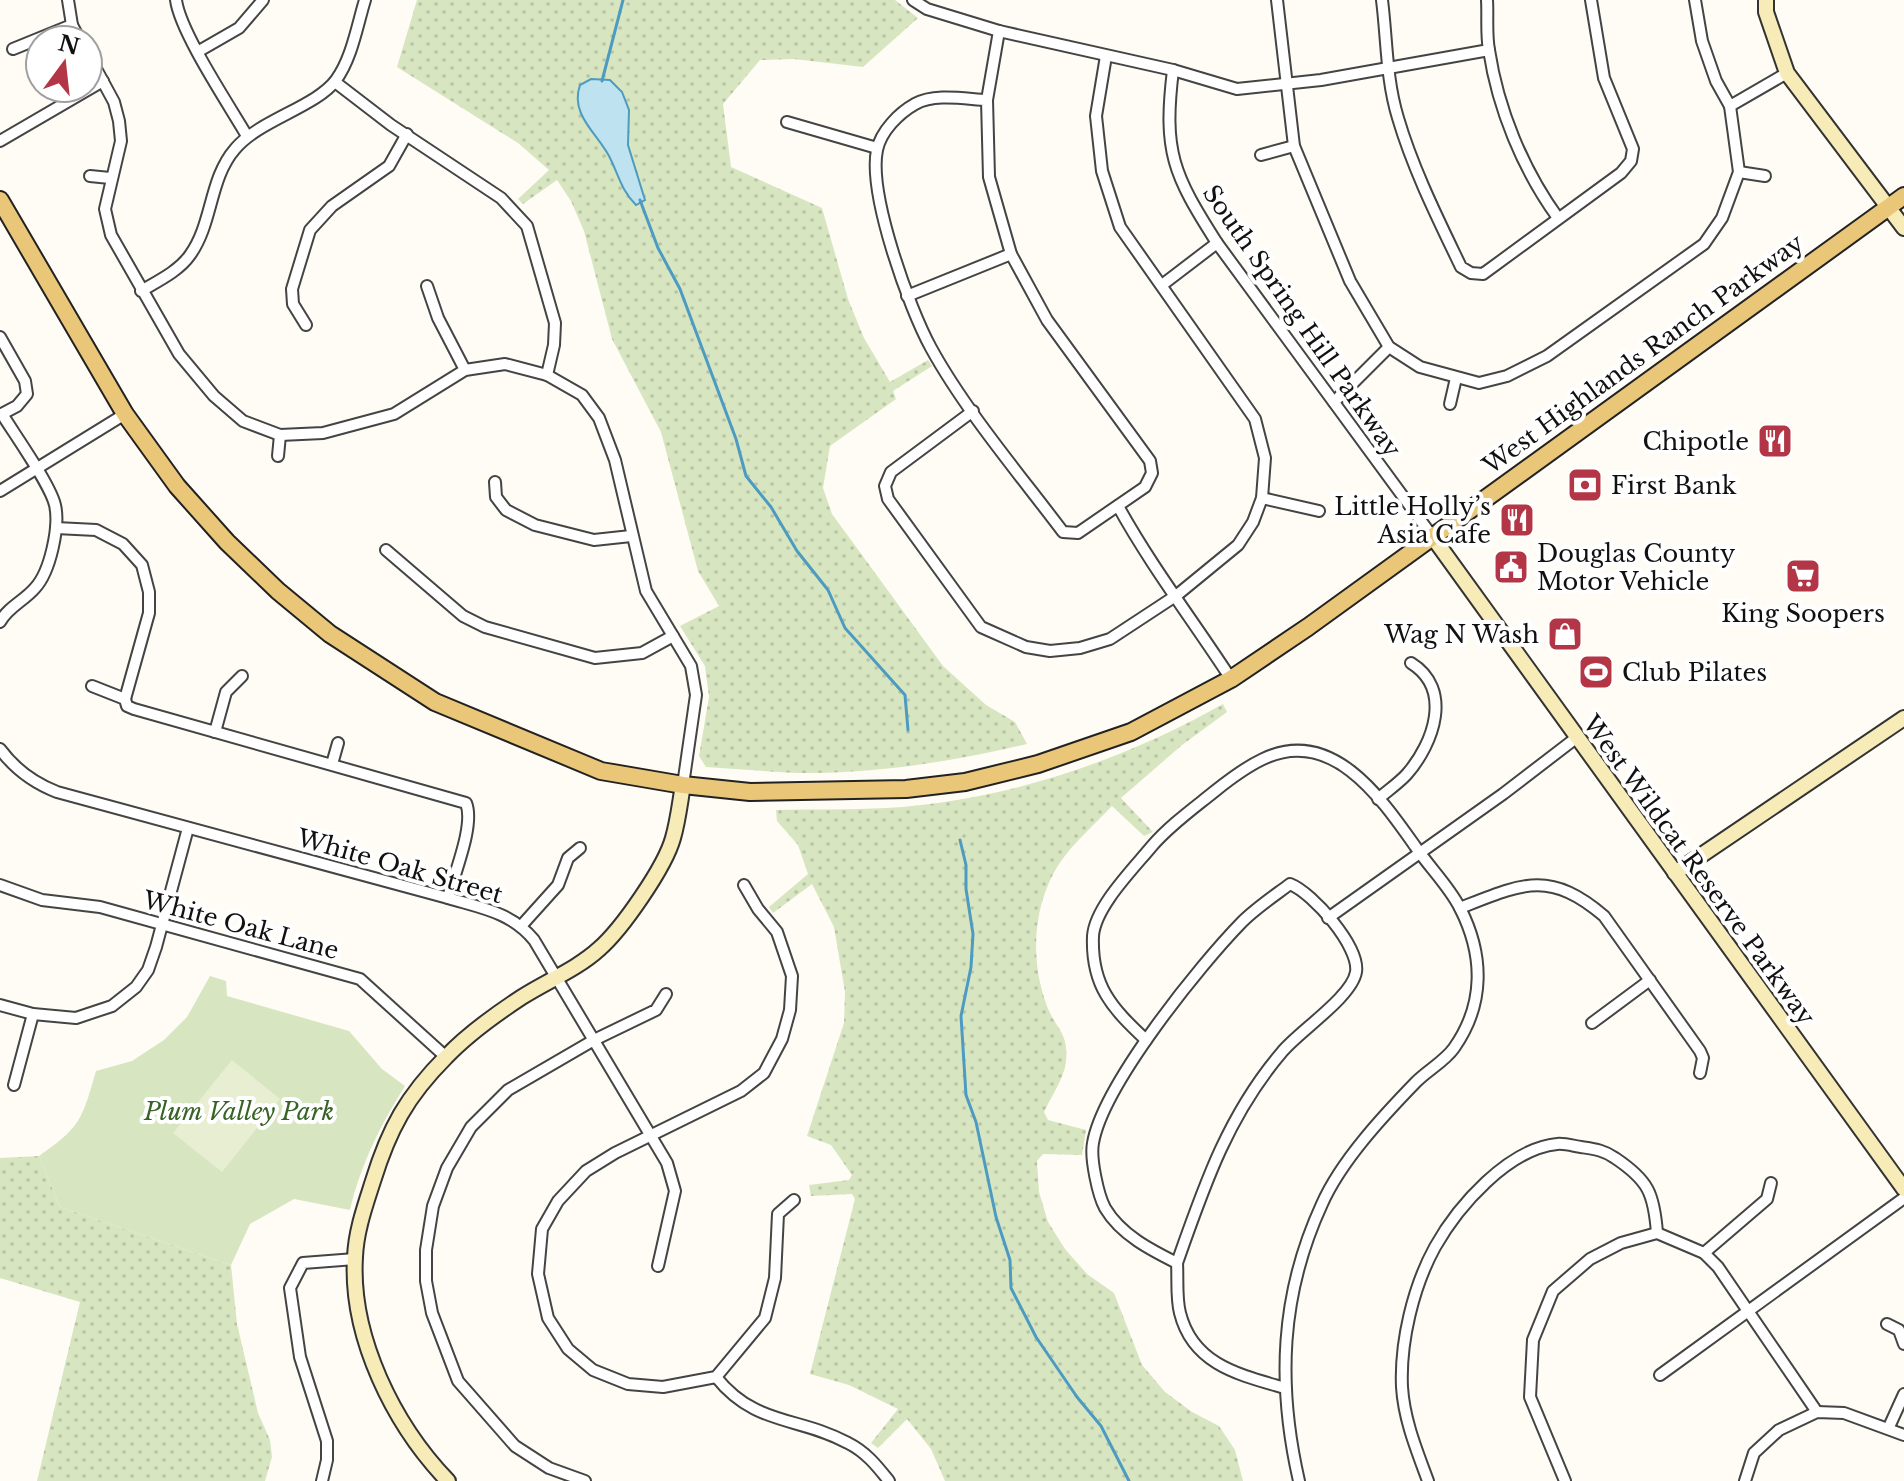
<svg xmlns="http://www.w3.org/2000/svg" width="1904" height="1481" font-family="'Libre Baskerville',serif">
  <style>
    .grass { fill: url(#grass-dots) }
    .park { fill: #d7e6c1 }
    .pitch { fill: #e7eed2 }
    .water { fill: #bfe2f1; stroke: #4d9bc0; stroke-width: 2 }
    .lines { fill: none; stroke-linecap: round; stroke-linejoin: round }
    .stream { stroke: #4d9bc0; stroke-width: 3 }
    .street-casing { stroke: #444; stroke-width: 14 }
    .secondary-casing { stroke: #333; stroke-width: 18 }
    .primary-casing { stroke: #222; stroke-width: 20 }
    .street { stroke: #fff; stroke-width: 10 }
    .secondary { stroke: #f7ebb8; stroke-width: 14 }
    .primary { stroke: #eac679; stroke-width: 16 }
    .labels { text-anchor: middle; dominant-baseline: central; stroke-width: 8; stroke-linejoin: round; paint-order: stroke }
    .street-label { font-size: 24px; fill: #111; stroke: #fff }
    .poi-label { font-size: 24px; fill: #111; stroke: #fff; text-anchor: end }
    .park-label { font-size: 24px; font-style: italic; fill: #386327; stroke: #fff }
  </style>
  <defs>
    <pattern id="grass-dots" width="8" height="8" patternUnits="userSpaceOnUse" patternTransform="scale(2)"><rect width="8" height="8" fill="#d7e6c1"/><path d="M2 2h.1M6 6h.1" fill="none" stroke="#b8c4a5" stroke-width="1.8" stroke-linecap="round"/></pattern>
  </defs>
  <rect width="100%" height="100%" fill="#fefcf5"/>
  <g class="grass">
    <path d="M417,0h478l23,18 -55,49 -69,-8 -34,1 -37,44 8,63 91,41 26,91 16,39 26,44 38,-22 4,6 -39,25 3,8 -66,47 -7,42 9,26 111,152 43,39 29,17 12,22c-71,17 -142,28 -215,29 -35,0 -71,-4 -106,-6l-7,-11 10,-59 -4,-31 -25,-40 39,-20 -21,-35 -37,-139 -49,-93 -28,-108 -13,-30 -14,-21 -34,24 -5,-5 31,-29 -31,-27 -121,-76z"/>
    <path d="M1223,704l4,8 -45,33 -61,53 32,34 -9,4 -32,-30c-17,18 -39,37 -53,58 -27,42 -29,97 -12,142 9,24 22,26 19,56 -2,16 -15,35 -22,50l4,8 38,10 -4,25 -39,-1 -6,7 2,31 9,30 17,27 22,25 27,19 28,72 23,27 27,20 27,14 16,24 8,31h-298l-14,-32 -24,-30 -29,29 -7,-5 27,-34 -49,-24 -39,-11 45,-175 -3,-5 -41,2 -2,-11 40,-5 3,-5 -21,-30 -24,-9 37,-113 1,-31 -11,-65 -22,-43 -39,29 -4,-6 39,-33 -10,-29 -21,-24 -1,-11c37,-1 74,0 110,-2 118,-7 234,-46 337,-104z"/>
    <path d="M39,1156l21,51 171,58 6,59 21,89 12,27 2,17 -7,24h-228l43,-179 -80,-24v-120z"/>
  </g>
  <path class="park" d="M210,976l16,5 1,15 122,35 33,38 23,17c-24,38 -45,80 -55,124l-56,-11 -44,25 -19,41 -171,-58 -21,-51c42,-29 43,-37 57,-85l36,-10 32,-21 23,-23z"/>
  <path class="pitch" d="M232,1060l48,39 -58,73 -49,-39z"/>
  <path class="water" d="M591,79l19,1 12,12 7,18 -1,35 17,55 -9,5c-14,-14 -17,-28 -25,-45 -11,-25 -42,-44 -31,-75z"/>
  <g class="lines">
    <g class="stream">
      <path d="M602,81l21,-81"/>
      <path d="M640,200l18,48 22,41 56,150 10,37 25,31 26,44 31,39 17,38 60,67 3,35"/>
      <path d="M960,840l6,25v24l7,45 -2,33 -10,49 5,79 10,27 20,95 14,43 1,28 25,49 41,60 24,29 28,55"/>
    </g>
    <defs>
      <g id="street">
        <path d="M68,0l4,25 8,15"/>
        <path d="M176,0c4,32 53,105 71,136"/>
        <path d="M913,0l14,9 72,22 174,39 64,19 84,-9 168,-30"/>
        <path d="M1277,0l17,146 56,135 39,66 31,20 59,16 28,-7 40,-20 157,-112 18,-26 17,-46 -9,-66 -14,-25 -14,-40 -7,-41"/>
        <path d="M1382,0c5,39 4,79 16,118 15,51 40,101 63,149l10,6 12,1 138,-101 10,-12 2,-12 -29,-71 -13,-78"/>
        <path d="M1487,0c1,16 -1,34 2,50 9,59 34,120 69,168"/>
        <path d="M13,49l59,-24"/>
        <path d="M199,51l40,-23 24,-28"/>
        <path d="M88,54l26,48 5,19 2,20 -16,68 6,26 68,119 35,42 29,25 37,14 43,-2 71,-19 71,-44 40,-6 42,11 35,20 17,23 16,42 31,131 45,75 5,29 -13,90"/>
        <path d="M1173,70c-10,82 0,104 44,173l215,293"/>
        <path d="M335,82l56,43 110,73 26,28 28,97 -1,22 -7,30"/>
        <path d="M987,100c-22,-1 -52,-7 -72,4 -16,9 -34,27 -38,46 -9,44 32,158 54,198 34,62 89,127 132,184l15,1 67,-46 7,-14 -2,-12 -103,-141 -36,-66 -22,-77 -2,-77 12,-69"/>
        <path d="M1730,106l57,-33"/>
        <path d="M787,122l90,26"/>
        <path d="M0,141l103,-60"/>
        <path d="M1261,155l33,-9"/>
        <path d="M1739,172l26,4"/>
        <path d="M90,176l20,2"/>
        <path d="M1162,285l55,-42"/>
        <path d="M427,286l11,32 27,52"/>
        <path d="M141,291c17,-10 38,-20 49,-36 23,-32 19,-76 45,-106 24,-29 81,-42 101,-69 16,-22 21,-54 29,-80"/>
        <path d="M907,296l104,-42"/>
        <path d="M306,325l-13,-21 -1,-15 18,-59 22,-24 57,-40 18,-32"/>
        <path d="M0,337l25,44 2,13 -10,12 -17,9"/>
        <path d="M1334,402l55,-55"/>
        <path d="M1450,404l6,-26"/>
        <path d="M973,411l-82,61 -6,14 3,13 93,128 45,20 24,4 30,-3 30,-9 67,-44 61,-50 15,-23 9,-24 3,-40 -10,-39 -135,-192 -18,-56 -6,-55 10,-60"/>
        <path d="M278,456l2,-21"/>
        <path d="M495,482l1,15 10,13 29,15 59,15 37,-4"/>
        <path d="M0,491l125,-77"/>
        <path d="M1262,498l57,13"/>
        <path d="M1118,506c33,60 76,116 113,173"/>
        <path d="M56,528l40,2 27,14 19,21 7,27v21l-24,86"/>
        <path d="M386,550l77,66 22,11 110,31 47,-5 31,-17"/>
        <path d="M0,622c8,-15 24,-21 35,-34 15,-16 25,-61 20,-83 -5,-21 -40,-70 -53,-91"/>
        <path d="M92,686l33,13 2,7 7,3 332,94c9,22 -12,71 -18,95"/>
        <path d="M215,732l11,-40 16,-16"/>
        <path d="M0,749c14,19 34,34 57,43l391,106c33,10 63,14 86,42l133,223 8,28 -17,75"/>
        <path d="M332,764l6,-21"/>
        <path d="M1378,799c9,-8 21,-16 29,-25 27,-31 46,-85 4,-111"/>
        <path d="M0,885l42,15 58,7 260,72 86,78"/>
        <path d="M744,885l14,24 19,23 15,44 -2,34 -8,29 -18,34 -23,18 -126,62 -29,18 -28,30 -16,28 -4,45 10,44 20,31 25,21 35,14 35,3 53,-10 49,-59 10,-40 3,-64 16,-14"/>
        <path d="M1460,908c61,-24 89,-39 144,8l96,135 3,7 -3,15"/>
        <path d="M1328,918l175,-124 73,-56"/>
        <path d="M522,925l36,-40 10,-27 12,-10"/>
        <path d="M0,1005l33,9 43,4 36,-12 24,-19 12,-17 8,-23 32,-119"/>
        <path d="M1592,1023l58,-43"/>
        <path d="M1146,1040c-34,-32 -55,-54 -53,-104 2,-29 40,-67 59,-90 18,-21 42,-38 63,-55 15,-12 31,-24 48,-32 69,-33 118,39 152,87 14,21 34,40 45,62 24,47 25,96 -6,140 -9,13 -26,22 -38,34 -33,34 -75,79 -94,122 -42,91 -45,181 -23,277"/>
        <path d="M14,1085l19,-71"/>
        <path d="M1704,1253l63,-54 4,-16"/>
        <path d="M1177,1263c27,-77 51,-148 105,-211 16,-20 70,-55 74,-80 4,-25 -43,-79 -66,-88 -16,12 -34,24 -48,38 -42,43 -139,163 -149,221 -3,15 5,52 12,65 16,27 46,42 72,55 1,16 -1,35 3,50 13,52 60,62 105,75"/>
        <path d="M1887,1324l12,6 5,14"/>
        <path d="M1660,1375l244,-177"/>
        <path d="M716,1377c39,49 82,39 132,66 18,9 29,23 41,38"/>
        <path d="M1889,1427l15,-33"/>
        <path d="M322,1481l5,-21v-19l-27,-84 -10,-69 13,-25 52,-4"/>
        <path d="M585,1481l-36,-13 -34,-22 -57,-65 -26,-68 -6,-32v-31l7,-44 14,-38 24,-41 37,-37 86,-50 62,-30 10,-16"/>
        <path d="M1428,1481c-11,-30 -24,-61 -26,-94 -2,-45 11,-100 33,-140 23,-41 73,-98 122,-103 7,-1 17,2 24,3 13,2 23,3 34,11 33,22 39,35 42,75"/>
        <path d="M1565,1481l-35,-84 3,-57 20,-49 37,-32 31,-16 36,-10 47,20 14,14 99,145"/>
        <path d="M1745,1481l9,-28 25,-23 38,-18 27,1 60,22"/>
      </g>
      <g id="secondary">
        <path d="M1766,0v12l21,61 117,155"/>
        <path d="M1432,536l472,653"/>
        <path d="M1675,873l229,-155"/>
        <path d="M448,1481c-54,-56 -98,-144 -93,-224 1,-26 10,-51 18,-76 16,-52 34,-85 73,-124 22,-23 50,-43 76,-60 25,-16 55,-28 77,-48 23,-20 66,-82 74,-111 5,-17 7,-36 10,-53"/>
      </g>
      <path id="primary" d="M0,200l125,214 52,72 50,56 51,49 52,43 105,68 166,69 82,14 67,7 156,-3 59,-7 73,-18 93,-32 100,-53 77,-52 596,-431"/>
    </defs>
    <use href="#street" class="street-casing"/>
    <use href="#secondary" class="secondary-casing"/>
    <use href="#primary" class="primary-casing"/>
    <use href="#street" class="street"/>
    <use href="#secondary" class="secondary"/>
    <use href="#primary" class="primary"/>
  </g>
  <defs>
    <symbol id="restaurant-square" viewBox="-11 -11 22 22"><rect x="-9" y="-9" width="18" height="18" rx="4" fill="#b33646" stroke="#fff"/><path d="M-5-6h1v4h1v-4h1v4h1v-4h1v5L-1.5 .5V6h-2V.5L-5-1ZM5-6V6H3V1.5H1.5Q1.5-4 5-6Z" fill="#fff"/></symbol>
    <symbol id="bank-square" viewBox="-11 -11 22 22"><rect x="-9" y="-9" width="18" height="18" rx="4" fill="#b33646" stroke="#fff"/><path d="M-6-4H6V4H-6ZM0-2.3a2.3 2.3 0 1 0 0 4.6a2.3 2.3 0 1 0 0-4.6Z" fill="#fff"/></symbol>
    <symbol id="civic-square" viewBox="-11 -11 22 22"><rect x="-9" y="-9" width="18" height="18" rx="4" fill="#b33646" stroke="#fff"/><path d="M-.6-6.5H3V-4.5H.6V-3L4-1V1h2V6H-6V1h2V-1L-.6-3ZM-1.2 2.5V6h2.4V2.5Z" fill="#fff"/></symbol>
    <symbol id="supermarket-square" viewBox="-11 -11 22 22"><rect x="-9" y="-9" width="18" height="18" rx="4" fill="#b33646" stroke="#fff"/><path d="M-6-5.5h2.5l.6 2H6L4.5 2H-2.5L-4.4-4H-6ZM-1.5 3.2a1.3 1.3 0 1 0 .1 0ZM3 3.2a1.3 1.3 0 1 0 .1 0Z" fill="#fff"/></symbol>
    <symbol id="shop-square" viewBox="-11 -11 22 22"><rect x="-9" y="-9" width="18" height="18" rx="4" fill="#b33646" stroke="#fff"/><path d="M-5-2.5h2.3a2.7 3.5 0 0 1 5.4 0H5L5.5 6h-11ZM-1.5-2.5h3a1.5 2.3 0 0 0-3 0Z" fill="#fff"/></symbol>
    <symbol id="stadium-square" viewBox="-11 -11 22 22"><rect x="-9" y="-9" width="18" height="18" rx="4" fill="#b33646" stroke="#fff"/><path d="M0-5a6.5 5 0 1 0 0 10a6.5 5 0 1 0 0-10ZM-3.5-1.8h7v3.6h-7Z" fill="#fff"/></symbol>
  </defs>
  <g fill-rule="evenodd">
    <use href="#restaurant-square" x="1755" y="421" width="40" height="40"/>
    <use href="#bank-square" x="1565" y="465" width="40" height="40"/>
    <use href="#restaurant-square" x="1497" y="500" width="40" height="40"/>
    <use href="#civic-square" x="1491" y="547" width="40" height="40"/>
    <use href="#supermarket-square" x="1783" y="556" width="40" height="40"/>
    <use href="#shop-square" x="1545" y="614" width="40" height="40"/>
    <use href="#stadium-square" x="1576" y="652" width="40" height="40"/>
  </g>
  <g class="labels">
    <g class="street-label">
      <text transform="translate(1302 321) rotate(55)">South Spring Hill Parkway</text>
      <text transform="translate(1643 354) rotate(-36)">West Highlands Ranch Parkway</text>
      <text transform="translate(400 866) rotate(16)">White Oak Street</text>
      <text transform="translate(1699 870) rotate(54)">West Wildcat Reserve Parkway</text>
      <text transform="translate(241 925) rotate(15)">White Oak Lane</text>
    </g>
    <g class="poi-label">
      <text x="1749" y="441">Chipotle</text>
      <text x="1611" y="485" text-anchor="start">First Bank</text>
      <text x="1491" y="506">Little Holly’s<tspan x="1491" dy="28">Asia Cafe</tspan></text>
      <text x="1537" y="553" text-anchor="start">Douglas County<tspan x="1537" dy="28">Motor Vehicle</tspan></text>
      <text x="1803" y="613" text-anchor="middle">King Soopers</text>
      <text x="1539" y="634">Wag N Wash</text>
      <text x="1622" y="672" text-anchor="start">Club Pilates</text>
    </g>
    <g class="park-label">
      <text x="239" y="1111">Plum Valley Park</text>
    </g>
  </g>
  <g transform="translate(64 64) rotate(15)"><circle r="38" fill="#ffffff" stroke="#a0a0a0" stroke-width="2"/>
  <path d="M0-6L14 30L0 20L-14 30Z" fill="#b33646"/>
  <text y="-12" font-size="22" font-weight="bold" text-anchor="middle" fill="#111111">N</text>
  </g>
</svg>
